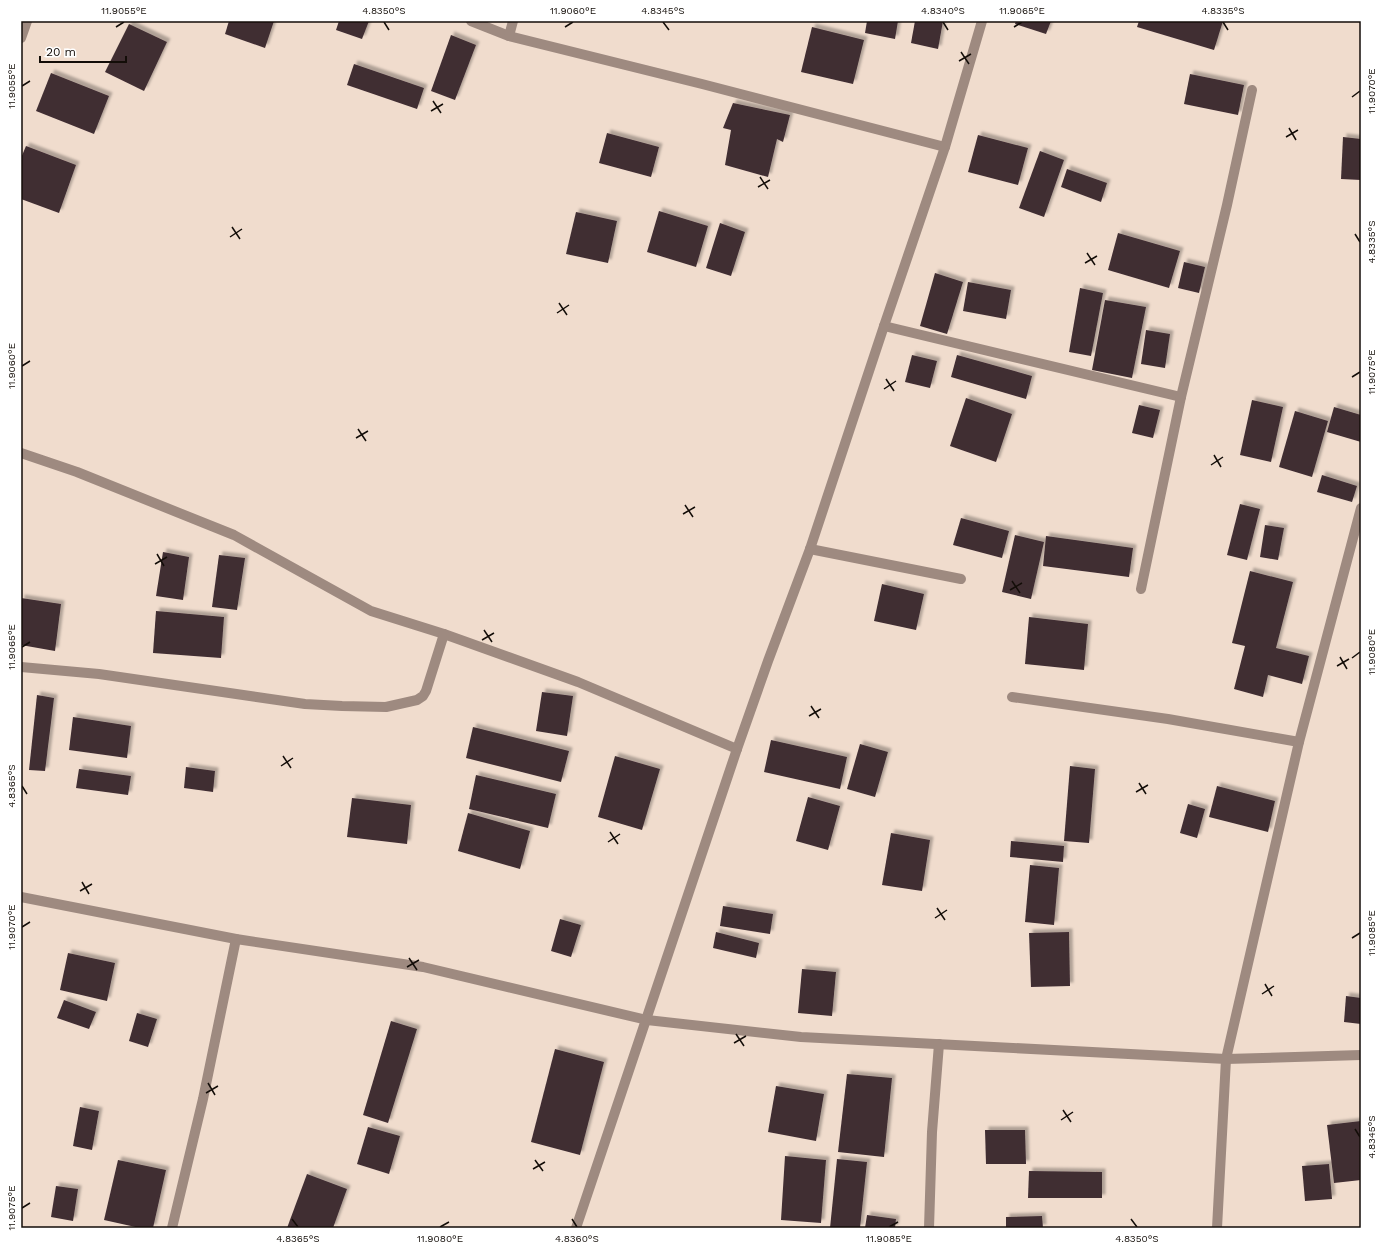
<svg xmlns="http://www.w3.org/2000/svg" width="1382" height="1249" font-family="'Work Sans',sans-serif">
  <style>
    .building { fill: #402d33; filter: url(#shadow) }
    .lines { fill: none; stroke-linecap: round; stroke-linejoin: round }
    .minor { stroke: #9e8a80; stroke-width: 10 }
    .tertiary { stroke: #9e8a80; stroke-width: 10 }
    .ticks { fill: none; stroke: #130d08; stroke-width: 1.5 }
    .neatline { fill: none; stroke: #130d08; stroke-width: 1.5 }
    .ticks-label { font-size: 10px; text-anchor: middle; fill: #130d08 }
  </style>
  <defs>
    <filter id="shadow"><feDropShadow dx="3.5" dy="-3.5" stdDeviation="1" flood-color="#0004"/></filter>
  </defs>
  <rect width="100%" height="100%" fill="#f0dccd"/>
  <g class="building">
    <path d="M229,21h45l-9,27 -40,-14z"/>
    <path d="M339,21h30l-7,18 -26,-9z"/>
    <path d="M867,21h31l-3,18 -30,-6z"/>
    <path d="M915,21h28l-5,28 -27,-6z"/>
    <path d="M1016,21h35l-5,13 -31,-10z"/>
    <path d="M1139,21h84l-9,29 -77,-23z"/>
    <path d="M129,24l38,18 -23,49 -39,-19z"/>
    <path d="M812,27l52,13 -11,44 -52,-12z"/>
    <path d="M451,35l25,10 -21,55 -24,-9z"/>
    <path d="M354,64l70,24 -7,21 -70,-24z"/>
    <path d="M51,73l58,23 -15,38 -58,-23z"/>
    <path d="M1190,74l54,11 -6,30 -54,-11z"/>
    <path d="M733,103l57,12 -7,27 -6,-3 -9,38 -43,-12 6,-35 -8,-2z"/>
    <path d="M607,133l52,14 -8,30 -52,-14z"/>
    <path d="M978,135l50,13 -10,37 -50,-13z"/>
    <path d="M1343,137l18,2v41l-20,-1z"/>
    <path d="M26,146l50,19 -17,48 -38,-14v-41z"/>
    <path d="M1040,151l24,9 -20,57 -25,-9z"/>
    <path d="M1067,169l40,14 -6,19 -40,-15z"/>
    <path d="M659,211l49,15 -12,41 -49,-15z"/>
    <path d="M576,212l41,9 -9,42 -42,-9z"/>
    <path d="M720,223l25,9 -14,44 -25,-8z"/>
    <path d="M1118,233l62,18 -11,37 -61,-18z"/>
    <path d="M1184,262l21,5 -6,26 -21,-5z"/>
    <path d="M935,273l28,9 -16,52 -27,-8z"/>
    <path d="M968,282l43,8 -5,29 -43,-8z"/>
    <path d="M1080,288l23,5 -12,63 -22,-4z"/>
    <path d="M1105,300l41,7 -14,71 -40,-8z"/>
    <path d="M1146,330l24,4 -5,34 -24,-4z"/>
    <path d="M912,355l25,6 -7,27 -25,-6z"/>
    <path d="M957,355l75,21 -6,23 -75,-22z"/>
    <path d="M966,398l46,16 -16,48 -46,-16z"/>
    <path d="M1252,400l31,7 -12,55 -31,-7z"/>
    <path d="M1139,405l21,5 -7,28 -21,-5z"/>
    <path d="M1334,407l27,8v27l-34,-10z"/>
    <path d="M1295,411l33,10 -16,56 -33,-10z"/>
    <path d="M1322,475l35,11 -5,16 -35,-10z"/>
    <path d="M1240,504l20,5 -13,51 -20,-5z"/>
    <path d="M961,518l48,13 -7,27 -49,-13z"/>
    <path d="M1265,525l19,3 -6,32 -18,-3z"/>
    <path d="M1015,535l29,7 -13,57 -29,-7z"/>
    <path d="M1046,536l87,12 -4,29 -86,-11z"/>
    <path d="M163,552l26,5 -6,43 -27,-4z"/>
    <path d="M219,555l26,3 -8,52 -25,-3z"/>
    <path d="M1250,571l43,11 -17,66 33,8 -7,28 -34,-9 -5,22 -29,-8 11,-43 -13,-3z"/>
    <path d="M882,584l42,10 -8,36 -42,-9z"/>
    <path d="M21,598l40,6 -6,47 -34,-6z"/>
    <path d="M156,611l68,6 -3,41 -68,-5z"/>
    <path d="M1029,617l59,7 -4,46 -59,-6z"/>
    <path d="M542,692l31,4 -6,40 -31,-5z"/>
    <path d="M37,695l17,3 -9,73 -16,-1z"/>
    <path d="M73,717l58,9 -4,32 -58,-8z"/>
    <path d="M473,727l96,24 -8,31 -95,-24z"/>
    <path d="M771,740l76,17 -7,32 -76,-17z"/>
    <path d="M860,744l28,8 -13,45 -28,-8z"/>
    <path d="M615,756l45,13 -18,61 -44,-13z"/>
    <path d="M1070,766l25,3 -6,74 -25,-2z"/>
    <path d="M186,767l29,4 -2,21 -29,-4z"/>
    <path d="M79,769l52,7 -3,19 -52,-7z"/>
    <path d="M476,775l80,19 -8,34 -79,-19z"/>
    <path d="M1217,786l58,15 -7,31 -59,-15z"/>
    <path d="M808,797l32,9 -12,44 -32,-9z"/>
    <path d="M352,798l59,7 -4,39 -60,-7z"/>
    <path d="M1188,804l17,5 -8,29 -17,-5z"/>
    <path d="M468,813l62,18 -10,38 -62,-18z"/>
    <path d="M891,833l39,7 -8,51 -40,-6z"/>
    <path d="M1011,841l53,5 -1,16 -53,-5z"/>
    <path d="M1030,865l29,3 -5,57 -29,-3z"/>
    <path d="M723,906l50,8 -3,20 -50,-8z"/>
    <path d="M560,919l21,6 -10,32 -20,-6z"/>
    <path d="M716,932l43,11 -3,15 -43,-10z"/>
    <path d="M1069,932l1,54 -39,1 -2,-54z"/>
    <path d="M68,953l47,10 -8,38 -47,-11z"/>
    <path d="M802,969l34,3 -4,44 -34,-3z"/>
    <path d="M1346,996l15,2v26l-17,-2z"/>
    <path d="M64,1000l32,12 -7,17 -32,-11z"/>
    <path d="M137,1013l20,6 -9,28 -19,-6z"/>
    <path d="M391,1021l26,8 -29,94 -25,-8z"/>
    <path d="M555,1049l49,13 -24,93 -49,-13z"/>
    <path d="M847,1074l45,4 -8,79 -46,-5z"/>
    <path d="M776,1086l48,8 -8,47 -48,-9z"/>
    <path d="M80,1107l19,4 -7,39 -19,-4z"/>
    <path d="M1361,1121v59l-27,3 -7,-58z"/>
    <path d="M368,1127l32,9 -11,38 -32,-10z"/>
    <path d="M985,1130h40l1,34h-40z"/>
    <path d="M785,1156l41,4 -5,63 -40,-3z"/>
    <path d="M837,1159l30,3 -7,66h-30z"/>
    <path d="M118,1160l48,10 -13,58h-13l-36,-8z"/>
    <path d="M1329,1164l3,35 -27,2 -3,-35z"/>
    <path d="M1029,1171l73,1v26h-74z"/>
    <path d="M307,1174l40,15 -14,39h-46z"/>
    <path d="M56,1186l22,3 -5,32 -22,-4z"/>
    <path d="M867,1215l29,4 -1,9h-30z"/>
    <path d="M1042,1216l1,12h-37v-11z"/>
  </g>
  <g class="lines">
    <g class="minor">
      <path d="M471,21l38,15 193,48 243,63"/>
      <path d="M509,36l4,-15"/>
      <path d="M21,38l6,-17"/>
      <path d="M884,326l297,71"/>
      <path d="M21,453l56,19 157,63 137,76 73,23 134,48 159,67"/>
      <path d="M810,549l151,30"/>
      <path d="M1141,589l40,-192 46,-192 25,-115"/>
      <path d="M21,667l78,7 206,30 37,2 44,1 31,-7 6,-4 3,-5 18,-57"/>
      <path d="M1012,697l156,22 131,23"/>
      <path d="M21,897l215,42 187,28 224,53"/>
      <path d="M172,1228l31,-129 33,-160"/>
      <path d="M929,1228l3,-96 7,-88"/>
      <path d="M1217,1228l9,-169 73,-317 62,-234"/>
    </g>
    <g class="tertiary">
      <path d="M647,1020l154,17 425,22 135,-4"/>
      <path d="M576,1228l161,-479 31,-88 42,-112 74,-223 61,-179 37,-126"/>
    </g>
  </g>
  <path class="ticks" d="M384,22l5,8M663,22l6,8M943,22l5,8M1223,22l5,8M116,27l8,-5M565,27l8,-5M1014,27l8,-5M961,52l8,12M959,61l12,-7M22,86l8,-5M1352,97l8,-6M433,101l8,12M431,111l12,-7M1289,128l7,12M1286,137l12,-7M760,177l8,12M758,187l12,-7M232,227l8,12M1355,234l5,8M230,237l12,-8M1087,253l8,12M1085,263l12,-7M559,303l8,12M557,313l12,-8M22,366l8,-5M1352,377l8,-5M886,379l8,12M884,389l12,-8M358,429l8,12M356,438l12,-7M1214,455l7,12M1211,465l12,-8M685,505l8,12M683,514l12,-7M157,554l7,12M155,564l12,-7M1012,581l8,12M1010,590l12,-7M484,630l8,12M482,640l12,-7M22,647l8,-5M1340,657l7,12M1352,658l8,-6M1337,666l12,-7M811,706l8,12M809,716l12,-7M283,756l8,12M281,766l12,-8M1139,783l7,11M22,786l5,8M1136,792l12,-7M610,832l8,12M608,842l12,-8M82,882l7,12M80,891l12,-7M937,908l8,12M935,918l12,-8M22,927l8,-5M1352,938l8,-5M409,958l8,12M407,967l12,-7M1265,984l7,12M1262,994l12,-8M736,1034l8,12M734,1043l12,-7M208,1083l7,12M206,1093l12,-7M1063,1110l8,12M1061,1120l12,-8M1355,1129l5,8M535,1160l8,11M533,1169l12,-7M22,1208l8,-5M292,1219l6,8M572,1219l5,8M1131,1219l6,8M440,1227l9,-5M889,1227l9,-5"/>
  <rect width="1382" height="1249" fill="none" stroke="#ffffff" stroke-width="44"/>
  <path d="M40 56v6h86v-6" fill="none" stroke="#130d08" stroke-width="2"/>
  <text x="46" y="56" font-size="12" fill="#130d08" stroke="#ffffff" stroke-width="3" paint-order="stroke">20 m</text>
  <rect x="22" y="22" width="1338" height="1205" class="neatline"/>
  <g class="ticks-label">
    <text x="124" y="14">11.9055°E</text>
    <text x="384" y="14">4.8350°S</text>
    <text x="573" y="14">11.9060°E</text>
    <text x="663" y="14">4.8345°S</text>
    <text x="943" y="14">4.8340°S</text>
    <text x="1022" y="14">11.9065°E</text>
    <text x="1223" y="14">4.8335°S</text>
    <text transform="translate(11 86) rotate(-90)" y="4">11.9055°E</text>
    <text transform="translate(1371 91) rotate(-90)" y="4">11.9070°E</text>
    <text transform="translate(1371 242) rotate(-90)" y="4">4.8335°S</text>
    <text transform="translate(11 366) rotate(-90)" y="4">11.9060°E</text>
    <text transform="translate(1371 372) rotate(-90)" y="4">11.9075°E</text>
    <text transform="translate(11 647) rotate(-90)" y="4">11.9065°E</text>
    <text transform="translate(1371 652) rotate(-90)" y="4">11.9080°E</text>
    <text transform="translate(11 786) rotate(-90)" y="4">4.8365°S</text>
    <text transform="translate(11 927) rotate(-90)" y="4">11.9070°E</text>
    <text transform="translate(1371 933) rotate(-90)" y="4">11.9085°E</text>
    <text transform="translate(1371 1137) rotate(-90)" y="4">4.8345°S</text>
    <text transform="translate(11 1208) rotate(-90)" y="4">11.9075°E</text>
    <text x="298" y="1242">4.8365°S</text>
    <text x="440" y="1242">11.9080°E</text>
    <text x="577" y="1242">4.8360°S</text>
    <text x="889" y="1242">11.9085°E</text>
    <text x="1137" y="1242">4.8350°S</text>
  </g>
</svg>
